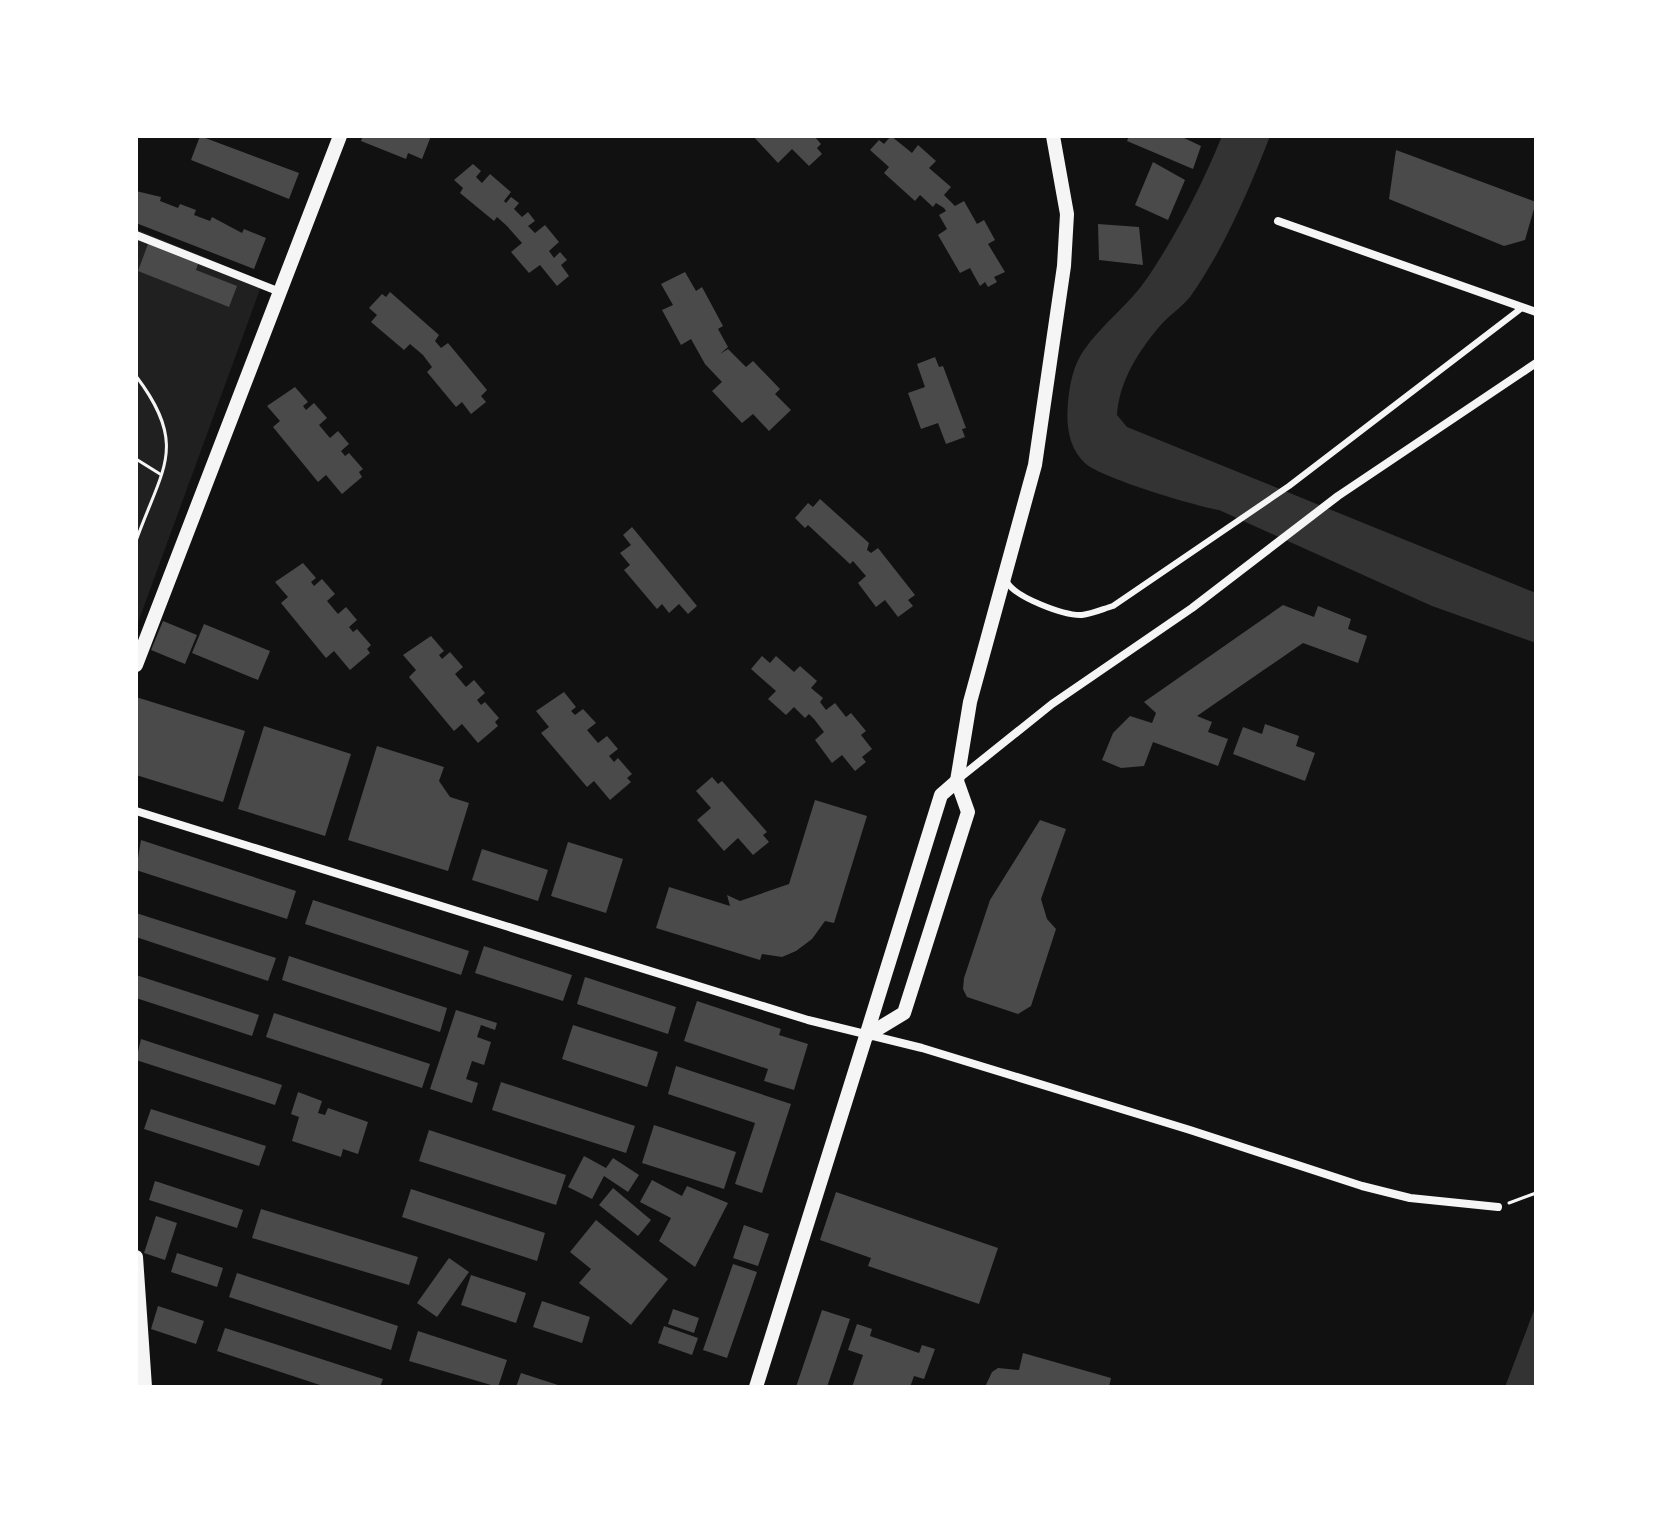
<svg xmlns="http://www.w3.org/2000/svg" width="1672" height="1523" font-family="'Archivo Narrow',sans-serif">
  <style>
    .green { fill: #202020 }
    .water { fill: #333 }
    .building { fill: #4a4a4a }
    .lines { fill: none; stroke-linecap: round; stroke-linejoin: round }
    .path { stroke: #f5f5f5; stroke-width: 3 }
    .service { stroke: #f5f5f5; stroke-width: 6 }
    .minor { stroke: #f5f5f5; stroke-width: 8 }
    .tertiary { stroke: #f5f5f5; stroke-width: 14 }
  </style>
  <rect width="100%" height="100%" fill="#111"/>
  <path class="green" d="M136,229l127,52 -127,347z"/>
  <g class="water">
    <path d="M1222,136h48c-21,54 -46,113 -80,161 -9,11 -22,19 -31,30 -21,25 -40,55 -42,88l10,12 409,166v50l-104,-37 -213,-96c-24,-4 -117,-32 -133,-46 -18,-16 -20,-39 -18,-62 2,-19 5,-36 16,-52 18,-26 46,-46 64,-73 30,-45 54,-92 74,-141z"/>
    <path d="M1536,1305v82h-31z"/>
  </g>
  <g class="building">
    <path d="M200,136l99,37 -10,26 -98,-39z"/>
    <path d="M363,136h68l-9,23 -14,-6 -2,6 -45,-18z"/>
    <path d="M753,136h61l7,8 -4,4 5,6 -13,12 -17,-17 -14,14z"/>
    <path d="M891,136l21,17 6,-8 18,16 -7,7 22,19 -7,8 11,11 9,-5 13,23 7,-4 11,20 -7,4 17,28 -11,5 3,5 -9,5 -3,-5 -5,4 -10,-18 -10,5 -22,-38 9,-6 -8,-14 7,-4 -2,-3 -8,-5 -3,4 -13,-12 -5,6 -31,-28 5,-6 -19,-17 9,-10 5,4z"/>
    <path d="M1129,136h51l21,10 -8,23 -66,-28z"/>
    <path d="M1396,150l140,52 -11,38 -21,6 -115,-47z"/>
    <path d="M1153,162l32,18 -17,40 -33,-15z"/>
    <path d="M473,164l8,7 -5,6 6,6 8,-9 21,18 -7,9 2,2 5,-6 8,6 -5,6 8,8 6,-5 7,9 -7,5 7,7 10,-8 14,17 -10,9 5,7 6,-6 7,8 -6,5 8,11 -12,10 -17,-21 -11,8 -18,-21 11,-9 -15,-17 -10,-9 -3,4 -34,-28 3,-5 -9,-8z"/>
    <path d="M136,191l25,6 -1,4 18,7 2,-4 16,6 -2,5 16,6 2,-4 30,16 2,-4 22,9 -12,31 -118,-46z"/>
    <path d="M1098,224l41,3 4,38 -44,-5z"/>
    <path d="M148,244l50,20 -2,6 41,16 -8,21 -91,-36z"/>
    <path d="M685,272l11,19 6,-4 21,39 -5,3 10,18 -8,7 8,-5 18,18 7,-6 27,28 -5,5 16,16 -22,21 -16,-17 -11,9 -30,-32 10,-9 -17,-18 -14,-25 -10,6 -19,-35 11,-5 -12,-21z"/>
    <path d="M390,292l49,43 -4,6 6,7 7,-5 39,47 -6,6 5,6 -15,12 -9,-12 -6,5 -29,-35 5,-5 -9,-12 -13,-11 -6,6 -33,-28 6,-7 -8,-7 13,-14 4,3z"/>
    <path d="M935,357l4,10 4,-1 23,62 -4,1 3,8 -19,7 -8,-21 -17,6 -13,-36 17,-6 -8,-23z"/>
    <path d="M295,387l13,15 -5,4 3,4 8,-7 13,15 -8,7 11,13 8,-7 11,13 -8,7 4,5 4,-3 14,16 -4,3 3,5 -20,17 -16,-19 -8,7 -45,-55 7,-6 -13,-15z"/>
    <path d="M820,499l49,44 -2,7 4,3 7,-5 37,47 -7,5 5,6 -15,11 -13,-17 -9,7 -18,-24 8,-7 -13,-15 -3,3 -42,-39 -3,3 -10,-10 13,-15 5,4z"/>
    <path d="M632,527l65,79 -9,8 -9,-10 -10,9 -7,-9 -5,5 -33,-39 6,-5 -10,-12 11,-8 -8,-10z"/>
    <path d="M303,563l13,15 -5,4 3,4 8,-7 13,15 -8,7 11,13 8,-7 11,13 -8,7 4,5 4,-3 14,16 -4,4 3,4 -20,17 -16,-19 -8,7 -45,-55 7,-6 -13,-15z"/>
    <path d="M1283,605l31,12 4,-11 33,13 -3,10 19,7 -9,27 -55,-20 -106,73 15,6 -4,10 20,7 -10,27 -65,-24 -9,24 -23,2 -19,-8 11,-27 17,-17 22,7 4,-10 -12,-11z"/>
    <path d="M163,621l34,14 -12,29 -34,-14z"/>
    <path d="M204,624l66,27 -12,29 -66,-27z"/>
    <path d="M431,636l13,15 -5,4 3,4 8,-7 13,15 -8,7 11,13 8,-7 11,13 -8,7 4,5 4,-3 14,16 -4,4 3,4 -20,17 -16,-19 -8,7 -45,-54 7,-7 -13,-15z"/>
    <path d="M762,656l8,7 6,-7 18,16 6,-6 17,15 -6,7 12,10 -3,4 6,8 9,-7 11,14 5,-4 15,18 -5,4 11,14 -10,8 4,5 -11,9 -13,-16 -10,8 -17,-23 9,-8 -10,-13 -5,-5 -4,4 -11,-11 -8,8 -18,-16 8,-8 -25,-22z"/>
    <path d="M564,692l12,15 -5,4 4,4 8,-6 13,14 -9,7 11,13 9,-7 11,13 -9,7 5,6 4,-4 14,16 -5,4 4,4 -21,18 -16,-19 -7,6 -46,-54 8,-6 -13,-16z"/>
    <path d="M136,697l109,34 -22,71 -87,-27z"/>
    <path d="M1265,724l34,12 -3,10 19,7 -10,28 -72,-27 10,-27 19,7z"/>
    <path d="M264,726l87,28 -26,82 -87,-27z"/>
    <path d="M377,746l67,21 -5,14 11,16 19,6 -21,68 -100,-31z"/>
    <path d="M712,777l6,7 4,-3 45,51 -4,3 6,7 -16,13 -15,-17 -14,13 -27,-31 14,-12 -15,-17z"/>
    <path d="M815,800l52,16 -33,107 -9,-2 -13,18 -16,12 -14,6 -20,-3 -2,6 -104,-32 13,-41 61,19 -3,-11 13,6 49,-17z"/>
    <path d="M1040,820l26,9 -25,70 6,20 9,10 -25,77 -13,8 -51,-17 -4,-8 1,-11 26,-78z"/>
    <path d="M141,840l155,51 -9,28 -151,-49z"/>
    <path d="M568,842l55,17 -17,54 -55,-17z"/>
    <path d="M482,849l66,21 -10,31 -66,-21z"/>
    <path d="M313,900l156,51 -8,24 -156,-51z"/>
    <path d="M136,913l140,45 -8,23 -132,-44z"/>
    <path d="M484,946l88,29 -9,26 -88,-28z"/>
    <path d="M289,956l158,52 -7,24 -158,-52z"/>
    <path d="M136,975l123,40 -7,21 -116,-38z"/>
    <path d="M585,977l91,30 -8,27 -91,-30z"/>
    <path d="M697,1001l84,28 -2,6 29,9 -14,46 -30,-9 4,-12 -84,-28z"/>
    <path d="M456,1010l41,13 -2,7 -14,-5 -4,12 14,5 -7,23 -12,-4 -6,18 12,4 -6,20 -42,-14z"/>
    <path d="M274,1013l156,51 -8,24 -156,-51z"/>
    <path d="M573,1025l85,27 -11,35 -85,-28z"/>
    <path d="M141,1039l141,46 -7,20 -139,-45z"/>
    <path d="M676,1066l115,38 -29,89 -27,-9 20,-61 -87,-29z"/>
    <path d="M501,1082l134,44 -9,27 -134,-43z"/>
    <path d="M298,1092l24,9 -4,12 7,2 3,-7 40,14 -10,32 -15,-5 -2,8 -49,-16 7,-24 -8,-3z"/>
    <path d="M151,1109l115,37 -7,20 -115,-37z"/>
    <path d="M654,1125l82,27 -12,37 -82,-26z"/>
    <path d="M429,1130l137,45 -10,30 -137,-44z"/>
    <path d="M584,1156l22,12 7,-10 26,17 -11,17 -24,-16 -12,23 -24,-12z"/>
    <path d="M652,1180l30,16 5,-10 41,17 -33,64 -36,-26 12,-23 -31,-16z"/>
    <path d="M155,1181l88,29 -6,18 -88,-28z"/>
    <path d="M613,1188l38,32 -13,16 -39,-31z"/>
    <path d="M411,1189l134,44 -8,28 -135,-44z"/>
    <path d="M836,1192l162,56 -19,56 -111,-38 3,-8 -51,-18z"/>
    <path d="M261,1209l157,48 -9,28 -157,-47z"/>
    <path d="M156,1216l21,7 -12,37 -21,-7z"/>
    <path d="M596,1220l72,59 -37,46 -52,-42 12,-14 -21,-17z"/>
    <path d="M744,1225l25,9 -11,32 -25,-8z"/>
    <path d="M177,1253l46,15 -6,19 -46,-15z"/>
    <path d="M449,1258l20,14 -32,45 -20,-14z"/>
    <path d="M733,1264l24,8 -30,86 -24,-8z"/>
    <path d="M237,1273l161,53 -7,24 -162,-53z"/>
    <path d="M471,1275l55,18 -10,30 -55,-18z"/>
    <path d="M542,1301l48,16 -8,26 -49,-16z"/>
    <path d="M158,1306l46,15 -8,23 -45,-15z"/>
    <path d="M673,1309l26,9 -5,15 -26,-9z"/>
    <path d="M822,1310l28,9 -23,68h-31z"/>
    <path d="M857,1324l15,5 -2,7 49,17 3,-8 13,4 -11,30 -10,-3 -4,11h-58l11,-32 -15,-5z"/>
    <path d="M664,1326l34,12 -6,17 -34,-12z"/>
    <path d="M225,1328l158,51 -3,8h-54l-109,-36z"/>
    <path d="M418,1331l89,29 -9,27 -89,-26z"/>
    <path d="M1023,1353l88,25 -2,9h-124l7,-15 6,-4 21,2z"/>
    <path d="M521,1373l40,13v1h-45z"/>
  </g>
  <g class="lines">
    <g class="path">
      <path d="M136,376c53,70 26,92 0,165"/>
      <path d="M136,459l24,15"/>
      <path d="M1509,1203l27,-10"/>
    </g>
    <path class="service" d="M1007,582c8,15 57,34 75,33 10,-1 21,-6 31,-9l176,-120 234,-179"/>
    <g class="minor">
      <path d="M1278,221l258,91"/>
      <path d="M136,235l144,57"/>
      <path d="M957,780l95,-76 140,-96 146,-112 198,-133"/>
      <path d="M136,811l672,209 114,28 268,82 172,56 48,12 88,9"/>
    </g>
    <g class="tertiary">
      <path d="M136,665l204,-529"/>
      <path d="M866,1036l75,-241 16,-14"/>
      <path d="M136,1257l9,130"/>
      <path d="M756,1387l110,-351 38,-23 64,-201 -11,-31 13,-79 65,-237 29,-199 3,-52 -14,-78"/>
    </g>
  </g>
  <rect width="1672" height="1523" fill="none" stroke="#ffffff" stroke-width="276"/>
</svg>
